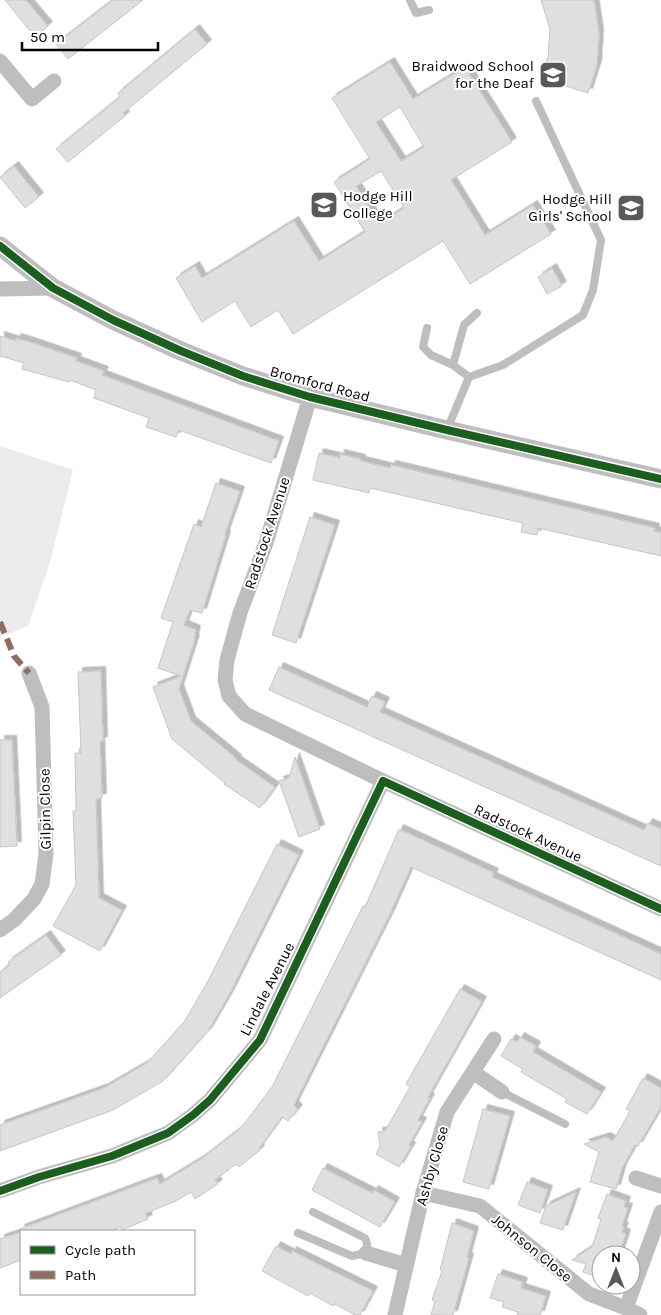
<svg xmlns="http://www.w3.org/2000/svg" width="661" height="1315" font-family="Karla,sans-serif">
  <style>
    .green { fill: #ebebeb }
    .building { fill: #dfdfdf; stroke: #c6c6c6; fill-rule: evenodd; filter: url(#shadow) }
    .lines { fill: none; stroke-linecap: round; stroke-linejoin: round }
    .service { stroke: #bebebe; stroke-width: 8 }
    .minor { stroke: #bebebe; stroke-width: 15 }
    .tertiary { stroke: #bebebe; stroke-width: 19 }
    .quiet { stroke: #8d6e63; stroke-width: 6; stroke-dasharray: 12 6; stroke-linecap: butt }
    .cycleway-casing { stroke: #fff; stroke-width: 11 }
    .cycleway { stroke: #1b5e20; stroke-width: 8 }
    .labels { text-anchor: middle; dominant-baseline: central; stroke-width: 4; stroke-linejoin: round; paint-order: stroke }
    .poi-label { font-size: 15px; fill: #000; stroke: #fff; text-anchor: end }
    .street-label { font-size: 15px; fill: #000; stroke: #fff }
  </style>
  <defs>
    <filter id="shadow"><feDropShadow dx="4.5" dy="-4.5" stdDeviation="0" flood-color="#0004"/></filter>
  </defs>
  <rect width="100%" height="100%" fill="#fff"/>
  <path class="green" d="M0,446l73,24 -23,92 -22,64 -28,11z"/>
  <g class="building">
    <path d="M5,0h21l22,26 -13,11z"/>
    <path d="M113,0h30l-75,59 -12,-15z"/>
    <path d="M541,0h53l5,34 -2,31 -9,28 -48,-15 8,-21 2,-28z"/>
    <path d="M195,29l12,15 -84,69 2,3 -57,46 -12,-13 64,-52 -2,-4z"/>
    <path d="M390,62l23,37 52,-32 47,75 -61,38 34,55 48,-30 18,29 -81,50 -27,-43 -150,93 -15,-24 -27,17 -16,-26 -33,21 -26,-44 19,-12 7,12 92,-57 25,40 46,-29 -31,-50 36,-23 -38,-61zM400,107l24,40 -23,14 -25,-39zM381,171l23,37 -25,16 -23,-38z"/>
    <path d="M14,166l25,31 -14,11 -25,-31z"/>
    <path d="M552,268l10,18 -15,8 -9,-17z"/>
    <path d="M0,336l16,5v-3l14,4 47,16 -1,3 28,10 -2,4 177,66 -8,22 -92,-33 -3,7 -30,-10 3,-9 -55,-20 2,-8 -26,-10 -1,2 -47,-13 2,-6 -24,-7z"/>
    <path d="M319,453l21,5v-4l21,5v2l29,7 1,-3 9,2 255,61 -1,3 7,2v23l-123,-28 -1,7 -16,-3 2,-9 -153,-35 -1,5 -56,-13z"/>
    <path d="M216,483l24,8 -15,43 1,1 -24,78 -12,-3 -6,15 12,5 -2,9h1l-16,50 12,32 46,38 -1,1 39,27 -15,21 -36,-24 1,-1 -53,-44 -19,-52 28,-11 -23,-8 15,-46 -12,-4 33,-94 7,3z"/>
    <path d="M310,517l25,8 -39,118 -24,-8z"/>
    <path d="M279,667l88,40 5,-11 13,6 -5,10 264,118 4,-7 13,6v37l-392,-176z"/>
    <path d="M101,671l2,70 -3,1 2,56 -6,1 3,99 23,12 -22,41 -47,-25 23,-41 -3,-74h3l-1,-58h6l-3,-81z"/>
    <path d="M0,740h12l5,106 -17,1z"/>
    <path d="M295,757l25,72 -21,8 -20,-56 10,-3z"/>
    <path d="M399,829l95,44 -2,4 169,77v26l-250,-113 -21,47 -96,191 4,4 -10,12 -6,-4 -23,31 1,2 -21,17 -3,-3 -21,16 3,4 -23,15 -4,-7 -15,9 -30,12 2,6 -26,11 -1,-3 -11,4h-89l-1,-2 137,-51 3,6 41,-25 40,-31 31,-41 91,-181 2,1z"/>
    <path d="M277,844l22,11 -70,140 -21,36 -45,50 -50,29 -113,41v-26l104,-37 43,-25 37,-41 23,-39z"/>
    <path d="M46,935l15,20 -61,43v-26l10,-7 -2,-3z"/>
    <path d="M460,989l22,12 -54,96 2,1 -12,22 4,2 -13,23 2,2 -12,20 -23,-13 4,-8 -2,-14 7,-1 25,-44 -4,-3z"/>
    <path d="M520,1037l16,9 -3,6 68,40 -14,22 -22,-12 2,-3 -46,-27 2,-3 -22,-13 10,-17 6,3z"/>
    <path d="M643,1078l18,10v19l-23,39 -3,-1 -13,23 -6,21 -26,-7 9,-30 -15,-8 22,-7 7,4 17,-30 -4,-2z"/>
    <path d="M483,1109l27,7 -21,73 -26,-7z"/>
    <path d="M323,1168l49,25 2,-3 21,12 -15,25 -68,-37z"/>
    <path d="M527,1182l21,8 -8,23 -22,-8z"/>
    <path d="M576,1192l-13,38 -23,-7 6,-17z"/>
    <path d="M607,1194l19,7 -2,6 4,1 -6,18 2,1 -2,5 4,2 -7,21h-18v23l-18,-6 3,-8 -14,-4 20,-13 9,-28 -3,-1z"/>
    <path d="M452,1223l22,8 -7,26 2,1 -16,57h-22l4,-14 -3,-1 10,-29 -2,-1z"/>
    <path d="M21,1232v28l-21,8v-29z"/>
    <path d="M276,1246l15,8 1,-3 81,40 -13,24h-5l-20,-11 -2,2 -23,-13 -2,3 -46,-25z"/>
    <path d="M498,1274l25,8 -2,6 25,8 -6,19h-23l1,-3 -16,-5 2,-5 -14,-4z"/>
  </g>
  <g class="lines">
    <g class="service">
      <path d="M410,0l6,13 13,-3"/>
      <path d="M427,328l-4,19 8,8 22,10"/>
      <path d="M469,377l-16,-12 11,-40 13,-12"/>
      <path d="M447,430l22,-53 34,-12 80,-50 10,-25 8,-50 -65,-139"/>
      <path d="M502,1092l63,32"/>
      <path d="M298,1233l54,23 14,-3 1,-9 -2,-6 -52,-26"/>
    </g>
    <g class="minor">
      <path d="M0,61l32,38 22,-18"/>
      <path d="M0,289l53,-1"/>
      <path d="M310,397l-44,146 -26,70 -13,47 -2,20 4,16 16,18 138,67 278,128"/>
      <path d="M0,930l14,-10 20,-21 8,-15 4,-30 -4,-147 -13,-34"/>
      <path d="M473,1072l29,20"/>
      <path d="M636,1178l25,8"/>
      <path d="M0,1191l39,-14 73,-21 56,-23 25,-18 17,-15 50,-60 123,-259"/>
      <path d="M423,1193l57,13 109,88 37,14 35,-96"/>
      <path d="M366,1253l40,12"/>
      <path d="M626,1308l14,7"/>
      <path d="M395,1315l28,-122 24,-81 47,-73"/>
    </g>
    <path class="tertiary" d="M0,246l53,42 60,32 68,31 62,25 67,21 137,33 214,49"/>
    <path class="quiet" d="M0,622l14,34 15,17"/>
    <defs>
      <g id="cycleway">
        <path d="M0,246l53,42 60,32 68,31 62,25 67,21 137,33 214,49"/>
        <path d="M0,1191l39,-14 73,-21 56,-23 25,-18 17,-15 50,-60 123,-259 278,128"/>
      </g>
    </defs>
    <use href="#cycleway" class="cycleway-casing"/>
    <use href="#cycleway" class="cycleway"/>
  </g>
  <defs>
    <symbol id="school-square" viewBox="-11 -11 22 22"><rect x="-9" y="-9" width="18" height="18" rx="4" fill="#595959" stroke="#fff"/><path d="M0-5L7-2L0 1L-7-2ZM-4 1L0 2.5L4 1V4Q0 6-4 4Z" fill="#fff"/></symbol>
  </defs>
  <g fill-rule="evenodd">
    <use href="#school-square" x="537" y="59" width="32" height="32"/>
    <use href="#school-square" x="308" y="189" width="32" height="32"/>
    <use href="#school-square" x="615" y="192" width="32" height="32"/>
  </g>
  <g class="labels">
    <g class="poi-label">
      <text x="534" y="66">Braidwood School<tspan x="534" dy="17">for the Deaf</tspan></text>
      <text x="343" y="196" text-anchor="start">Hodge Hill<tspan x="343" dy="17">College</tspan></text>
      <text x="612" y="199">Hodge Hill<tspan x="612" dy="17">Girls' School</tspan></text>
    </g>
    <g class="street-label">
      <text transform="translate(320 384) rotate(15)">Bromford Road</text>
      <text transform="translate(267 533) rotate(-72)">Radstock Avenue</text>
      <text transform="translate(45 809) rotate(-91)">Gilpin Close</text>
      <text transform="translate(528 833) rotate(25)">Radstock Avenue</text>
      <text transform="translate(267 989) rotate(-63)">Lindale Avenue</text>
      <text transform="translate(432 1166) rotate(-74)">Ashby Close</text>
      <text transform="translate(532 1248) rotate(39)">Johnson Close</text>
    </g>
  </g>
  <rect x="20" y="1230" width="175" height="65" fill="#ffffff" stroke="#999999"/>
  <rect x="30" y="1246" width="25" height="8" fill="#1b5e20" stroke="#999999"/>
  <text x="65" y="1255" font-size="15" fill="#000000">Cycle path</text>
  <rect x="30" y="1271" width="25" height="8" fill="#8d6e63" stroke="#999999"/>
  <text x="65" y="1280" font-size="15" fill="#000000">Path</text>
  <g transform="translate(616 1270)"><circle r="24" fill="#ffffff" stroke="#999999"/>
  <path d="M0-4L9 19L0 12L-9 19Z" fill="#595959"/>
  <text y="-8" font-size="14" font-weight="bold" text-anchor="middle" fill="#000000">N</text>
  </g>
  <path d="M22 42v8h136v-8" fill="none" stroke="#000000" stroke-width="2.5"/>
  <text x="30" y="42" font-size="15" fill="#000000" stroke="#ffffff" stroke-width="4" paint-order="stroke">50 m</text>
</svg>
